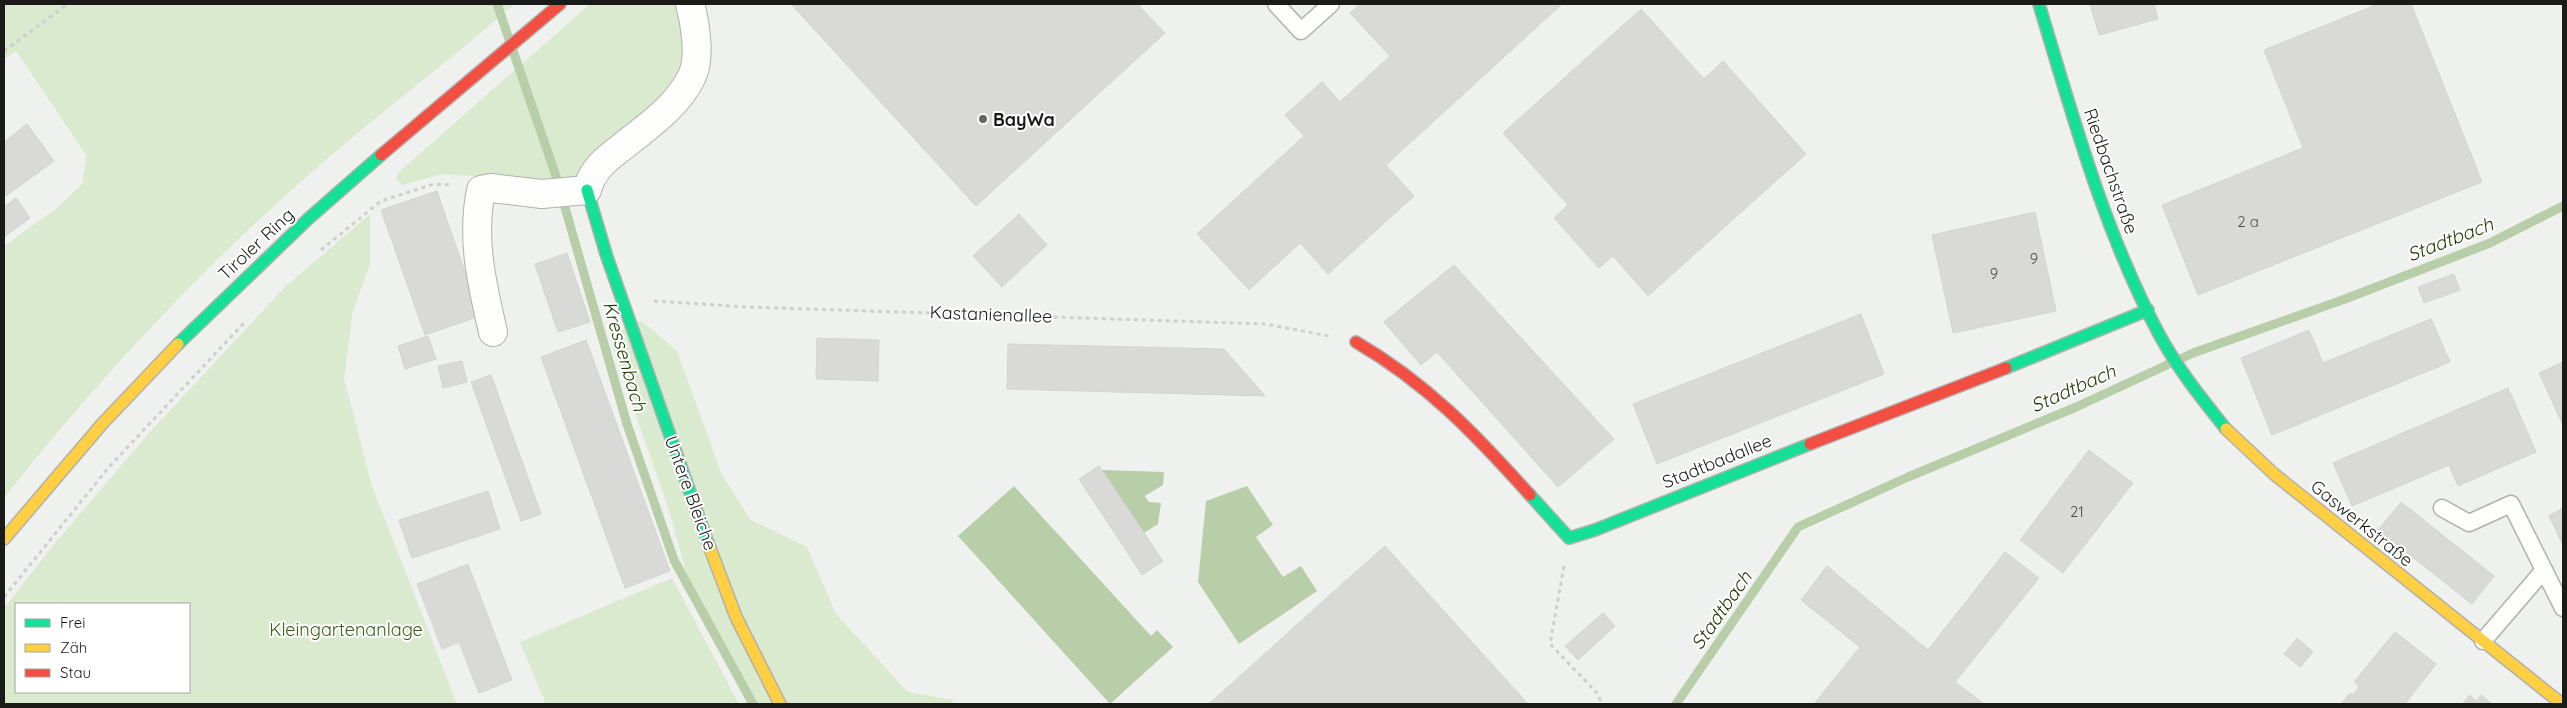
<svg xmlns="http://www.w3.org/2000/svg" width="2567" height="708" font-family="Quicksand,sans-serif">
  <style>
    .green { fill: #daeace; fill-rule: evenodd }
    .water { fill: #b8cea8 }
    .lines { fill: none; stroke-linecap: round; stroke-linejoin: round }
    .stream { stroke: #b8cea8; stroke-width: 9 }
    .building { fill: #d9dad8; stroke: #d2d4d2 }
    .lane-casing { stroke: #b0b1af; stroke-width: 19 }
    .street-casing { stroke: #b0b1af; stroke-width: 30 }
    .fast-casing { stroke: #b0b1af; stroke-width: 14 }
    .slow-casing { stroke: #b0b1af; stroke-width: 14 }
    .jam-casing { stroke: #b0b1af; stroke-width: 14 }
    .path { stroke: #cecfce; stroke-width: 3; stroke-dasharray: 4 4; stroke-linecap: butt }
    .lane { stroke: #fdfdfc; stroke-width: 16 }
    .street { stroke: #fdfdfc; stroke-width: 28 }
    .fast { stroke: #16e098; stroke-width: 11 }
    .slow { stroke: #ffcf43; stroke-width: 11 }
    .jam { stroke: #f24e42; stroke-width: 11 }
    .poi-dot { fill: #656664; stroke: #fff; stroke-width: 2 }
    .labels { text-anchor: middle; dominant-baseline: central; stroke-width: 4; stroke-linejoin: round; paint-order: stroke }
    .number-label { font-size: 15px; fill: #4c4d4b }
    .poi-label { font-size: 18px; font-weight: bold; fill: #1a1b19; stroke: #fff; text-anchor: start }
    .street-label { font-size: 18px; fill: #1a1b19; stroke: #fff }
    .park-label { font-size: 18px; fill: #3a5f14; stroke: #fff }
    .water-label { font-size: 19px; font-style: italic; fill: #1c3700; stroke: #fff }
  </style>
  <rect width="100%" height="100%" fill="#eff1ee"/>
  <g class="green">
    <path d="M4,4h510c-65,58 -135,109 -201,167 -113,99 -216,209 -309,327v-252l53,-38 26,-25 3,-28 -70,-104 -12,8z"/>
    <path d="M590,4h87c5,23 10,44 5,68 -5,19 -91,95 -111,111l-128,-9 -41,11 -6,-6 3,-7z"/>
    <path d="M370,214v50l-17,47 -9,67 28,108 85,218h-453v-96l47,-60 98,-115 136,-146zM189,604v88h-173v-88z"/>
    <path d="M642,321l35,30 45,124 29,45 56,27 29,67 72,78 45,8v4h-203l-46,-86 -19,-50 -16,-58 -58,-166 14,-17z"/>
    <path d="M672,578l67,126h-193l-26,-62z"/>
  </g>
  <g class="water">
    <path d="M1102,470l62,2 -1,13 -18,11 4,6 12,1 -3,21 -14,9z"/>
    <path d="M1014,486l137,150 6,-6 16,17 -63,57 -152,-168z"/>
    <path d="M1247,486l26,39 -17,12 27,40 18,-11 16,25 -78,53 -41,-62 8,-81z"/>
  </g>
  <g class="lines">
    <g class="stream">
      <path d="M497,4l59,172 71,248 47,136 79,144"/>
      <path d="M1676,704l122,-177 110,-50 166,-69 119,-55 152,-54 145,-56 73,-37"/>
    </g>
  </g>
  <g class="building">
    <path d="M793,4h349l-3,2 26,27 -189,173 -184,-201z"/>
    <path d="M1360,4h202l-176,161 28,31 -86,78 -28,-31 -51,47 -52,-56 107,-98 -19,-21 37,-33 18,20 50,-46 -40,-43z"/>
    <path d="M2090,4h64l4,15 -59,16z"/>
    <path d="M2378,4h33l71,178 -284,113 -36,-90 141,-57 -39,-98z"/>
    <path d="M1641,9l63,70 19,-18 83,93 -158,142 -35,-40 -14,12 -45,-50 14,-13 -65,-72z"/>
    <path d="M27,124l27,37 -48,35 -2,-3v-51z"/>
    <path d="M437,191l43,125 -55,19 -44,-125z"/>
    <path d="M16,198l14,20 -26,19v-30z"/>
    <path d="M2035,212l21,99 -103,22 -21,-98z"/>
    <path d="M1019,214l28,31 -45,42 -29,-31z"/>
    <path d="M567,253l23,69 -32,10 -23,-68z"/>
    <path d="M1454,265l160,174 -56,48 -121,-135 -16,13 -37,-43z"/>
    <path d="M2454,274l6,16 -36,13 -6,-16z"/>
    <path d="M1861,314l23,60 -227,90 -24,-60z"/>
    <path d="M2431,319l19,43 -178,73 -31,-77 68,-28 14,33z"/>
    <path d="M428,336l8,23 -31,10 -7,-23z"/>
    <path d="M817,338l62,2 -1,41 -62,-2z"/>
    <path d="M586,340l84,231 -45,17 -84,-231z"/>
    <path d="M1008,344l216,5 41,47 -258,-7z"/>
    <path d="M462,361l5,21 -24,6 -5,-22z"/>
    <path d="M2563,362v63l-24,-52z"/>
    <path d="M491,375l50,139 -20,7 -50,-139z"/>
    <path d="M2508,388l28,64 -78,34 -9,-21 -97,41 -19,-43z"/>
    <path d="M2089,450l44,33 -70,90 -43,-33z"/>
    <path d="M1099,466l64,95 -21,14 -63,-96z"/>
    <path d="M488,491l12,38 -88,29 -13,-38z"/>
    <path d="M2401,502l93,74 -22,28 -94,-74z"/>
    <path d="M2563,508v37l-14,-29z"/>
    <path d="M1385,546l143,158h-319l133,-120z"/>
    <path d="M2005,552l34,26 -84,104 29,22h-170l46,-57 -59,-47 26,-34 101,84z"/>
    <path d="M468,564l44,116 -33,13 -20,-51 -17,7 -25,-65z"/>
    <path d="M1603,613l12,13 -37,34 -13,-14z"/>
    <path d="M2395,632l41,32 -31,40h-64l9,-11 3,2 6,-8 -5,-5z"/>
    <path d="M2297,638l16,14 -13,15 -16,-13z"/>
    <path d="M2470,695l6,6 5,-6 11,9h-30z"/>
  </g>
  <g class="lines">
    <defs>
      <g id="lane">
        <path d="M1276,4l25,27 30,-27"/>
        <path d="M2442,508l27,15 42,-19 52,104"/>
        <path d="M2483,641l61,-71"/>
      </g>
      <path id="street" d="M493,332c-11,-48 -22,-93 -12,-142l10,-2 51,6 45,-4c5,-20 19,-31 35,-43 25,-20 56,-41 70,-71 9,-18 3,-54 -2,-72"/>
      <g id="fast">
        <path d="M2039,4c34,113 65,228 121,332 18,33 42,63 66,93"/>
        <path d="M587,190l20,67 101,286"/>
        <path d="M178,344l130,-125 73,-64"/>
        <path d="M2006,368l142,-58"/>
        <path d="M1530,495l39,43 26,-8 215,-86"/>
      </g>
      <g id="slow">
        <path d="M2226,429l48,45 288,230"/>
        <path d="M4,539l98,-115 76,-80"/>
        <path d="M708,543l28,74 44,87"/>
      </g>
      <g id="jam">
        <path d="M381,155l179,-151"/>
        <path d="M1356,342c72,42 119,92 174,153"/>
        <path d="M1810,444l196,-76"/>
      </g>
    </defs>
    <use href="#lane" class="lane-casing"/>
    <use href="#street" class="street-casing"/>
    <use href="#fast" class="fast-casing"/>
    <use href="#slow" class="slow-casing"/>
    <use href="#jam" class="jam-casing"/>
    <g class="path">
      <path d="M4,51l64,-47"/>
      <path d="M321,250l60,-49 53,-17 18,1"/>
      <path d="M654,301l93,6 519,17 63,12"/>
      <path d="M1564,566l-14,78 49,51 2,9"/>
      <path d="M4,597l105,-130 135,-144"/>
    </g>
    <use href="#lane" class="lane"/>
    <use href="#street" class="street"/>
    <use href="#fast" class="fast"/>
    <use href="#slow" class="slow"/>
    <use href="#jam" class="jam"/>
  </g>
  <circle class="poi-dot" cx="983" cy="119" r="5"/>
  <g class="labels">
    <g class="number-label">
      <text x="2248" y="221">2 a</text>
      <text x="2034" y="258">9</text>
      <text x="1994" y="273">9</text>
      <text x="2077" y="511">21</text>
    </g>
    <g class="poi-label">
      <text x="993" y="119">BayWa</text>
    </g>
    <g class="street-label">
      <text transform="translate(2111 171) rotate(71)">Riedbachstraße</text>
      <text transform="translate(256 244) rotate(-43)">Tiroler Ring</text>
      <text transform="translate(991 314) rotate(2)">Kastanienallee</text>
      <text transform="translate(1717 461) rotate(-22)">Stadtbadallee</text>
      <text transform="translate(691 493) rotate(70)">Untere Bleiche</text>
      <text transform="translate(2362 523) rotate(39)">Gaswerkstraße</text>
    </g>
    <g class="park-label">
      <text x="346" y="629">Kleingartenanlage</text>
    </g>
    <g class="water-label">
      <text transform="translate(2450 239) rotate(-21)">Stadtbach</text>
      <text transform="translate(625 356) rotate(74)">Kressenbach</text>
      <text transform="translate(2073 388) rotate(-24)">Stadtbach</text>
      <text transform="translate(1721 610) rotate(-55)">Stadtbach</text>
    </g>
  </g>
  <rect width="2567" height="708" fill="none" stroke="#1a1b19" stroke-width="10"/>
  <rect x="15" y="603" width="175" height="90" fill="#ffffff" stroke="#a3a4a3"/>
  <rect x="25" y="619" width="25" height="8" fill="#16e098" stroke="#a3a4a3"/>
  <text x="60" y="628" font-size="15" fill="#1a1b19">Frei</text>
  <rect x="25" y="644" width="25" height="8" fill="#ffcf43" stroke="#a3a4a3"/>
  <text x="60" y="653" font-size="15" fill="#1a1b19">Zäh</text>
  <rect x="25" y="669" width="25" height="8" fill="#f24e42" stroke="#a3a4a3"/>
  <text x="60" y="678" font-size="15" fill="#1a1b19">Stau</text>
</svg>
